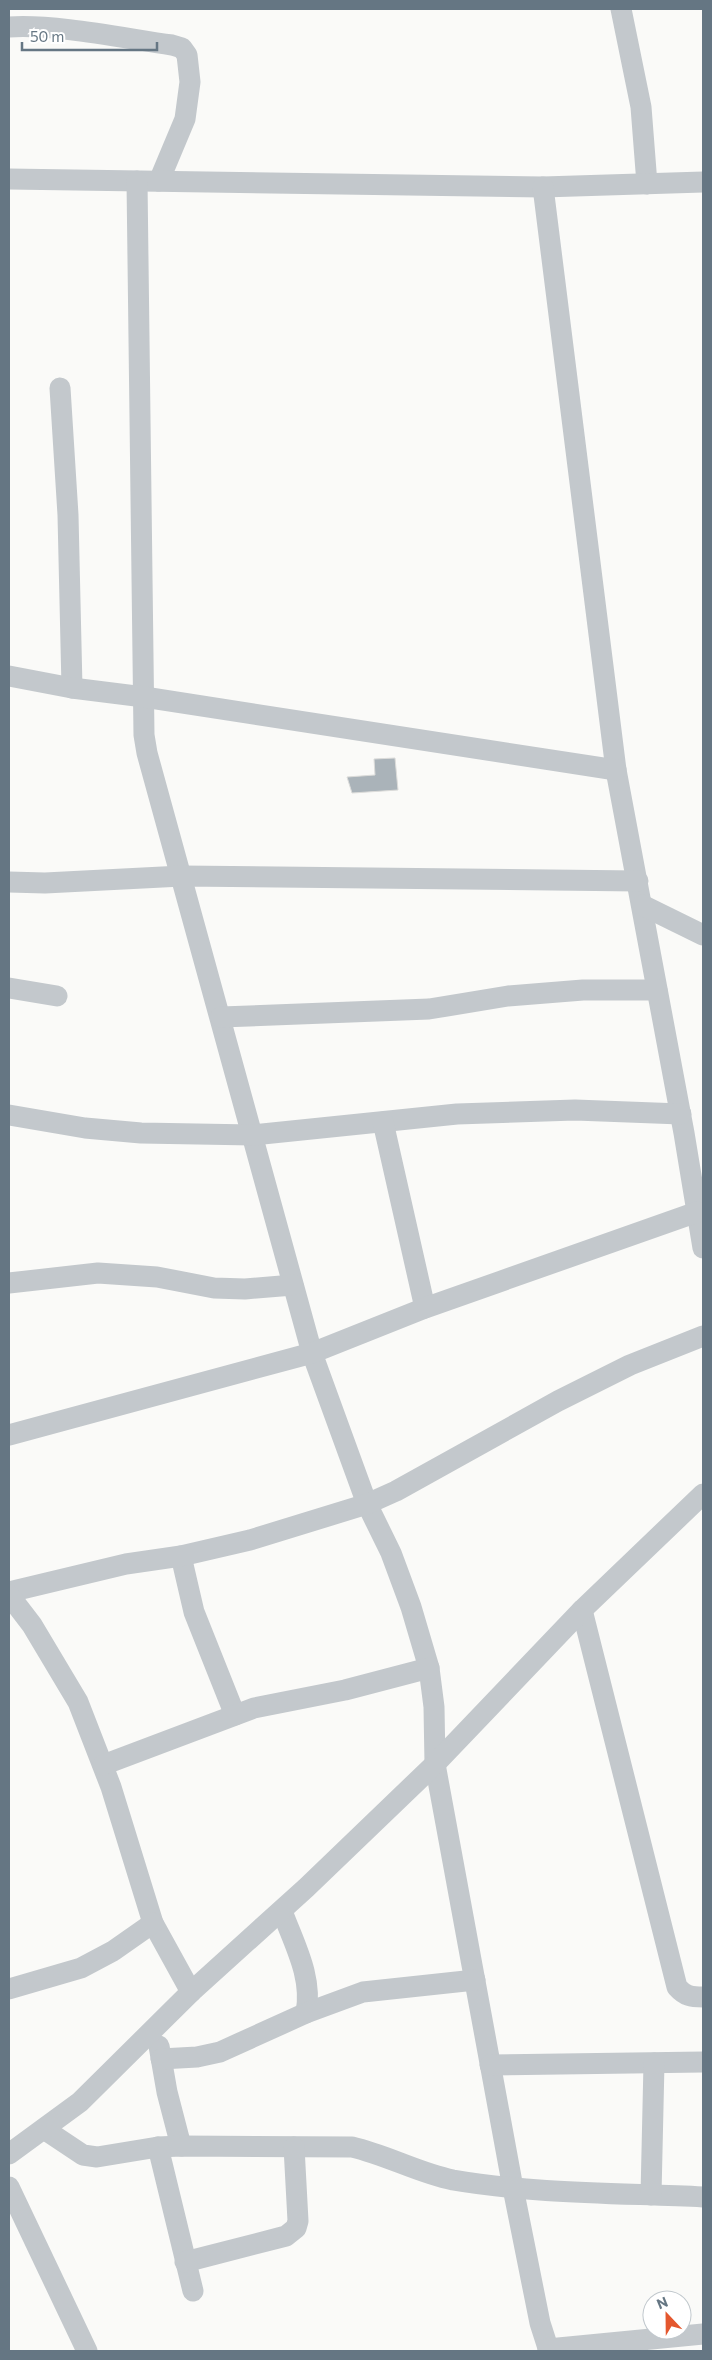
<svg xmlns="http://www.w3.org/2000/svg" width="712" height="2360" font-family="Commissioner,sans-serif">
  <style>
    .building { fill: #aab3b9; stroke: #dcdcda }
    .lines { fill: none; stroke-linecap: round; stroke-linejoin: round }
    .minor { stroke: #c3c8cc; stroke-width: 21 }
  </style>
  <rect width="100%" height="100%" fill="#fafaf8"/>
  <path class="building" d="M395,758l3,32 -46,3 -5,-16 28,-2 -1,-16z"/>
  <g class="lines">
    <g class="minor">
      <path d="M621,9l20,98 6,77"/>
      <path d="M9,27c48,-3 113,11 163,18l10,3 5,7 3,27 -5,37 -26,62"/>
      <path d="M9,179l534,8 160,-5"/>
      <path d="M137,181l7,554 3,18 165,600 55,151 24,49 20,54 18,61 5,39 1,57 78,424 27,135 9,28"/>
      <path d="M543,187l73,583 68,363 19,115"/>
      <path d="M60,388l8,127 4,173"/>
      <path d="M9,676l63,12 72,9 472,73"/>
      <path d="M9,882l36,1 137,-7 456,5"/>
      <path d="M642,905l61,30"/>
      <path d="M9,988l48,8"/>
      <path d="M221,1017l208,-8 79,-13 75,-6h74"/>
      <path d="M9,1115l76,13 56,5 112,2 204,-21 118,-4 106,4"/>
      <path d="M383,1122l42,186"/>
      <path d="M9,1283l89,-10 59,4 57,11 31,1 48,-4"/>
      <path d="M9,1435l303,-82 113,-45 272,-96"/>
      <path d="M181,1556l13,56 41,103"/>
      <path d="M9,1592l117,-28 55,-8 69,-16 117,-36 29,-13 162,-90 72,-36 73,-29"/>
      <path d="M9,1595l23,30 46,77 33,85 42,136 38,69"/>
      <path d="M582,1610l95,377c8,9 14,10 26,10"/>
      <path d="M103,1765l151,-57 91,-18 84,-22"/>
      <path d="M282,1911c12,33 31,66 24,102"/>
      <path d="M9,1989l72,-21 32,-17 40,-28"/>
      <path d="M159,2046l8,46 14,54"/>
      <path d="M161,2059l36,-2 23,-5 86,-39 57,-21 112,-12"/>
      <path d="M490,2065l213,-3"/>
      <path d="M44,2129l39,26 14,2 61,-10 23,-1 171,1c35,8 66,26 101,33 82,14 167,13 250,17"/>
      <path d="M158,2147l35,144"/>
      <path d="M9,2154l71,-52 111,-110 115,-104 129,-124 147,-154 121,-116"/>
      <path d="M9,2187l78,164"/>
      <path d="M651,2195l3,-132"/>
      <path d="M185,2262l101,-26 10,-8 2,-7 -4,-74"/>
      <path d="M548,2349l155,-15"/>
    </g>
  </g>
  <rect width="712" height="2360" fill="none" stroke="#657683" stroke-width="20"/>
  <g transform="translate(667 2315) rotate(338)"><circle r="24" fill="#ffffff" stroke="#c1c8cd"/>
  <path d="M0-4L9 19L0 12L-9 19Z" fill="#e4572e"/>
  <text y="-8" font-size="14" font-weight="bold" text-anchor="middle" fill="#657683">N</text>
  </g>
  <path d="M22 42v8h135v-8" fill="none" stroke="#657683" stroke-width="2.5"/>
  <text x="30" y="42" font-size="15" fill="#657683" stroke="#ffffff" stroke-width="4" paint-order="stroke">50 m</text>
</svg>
